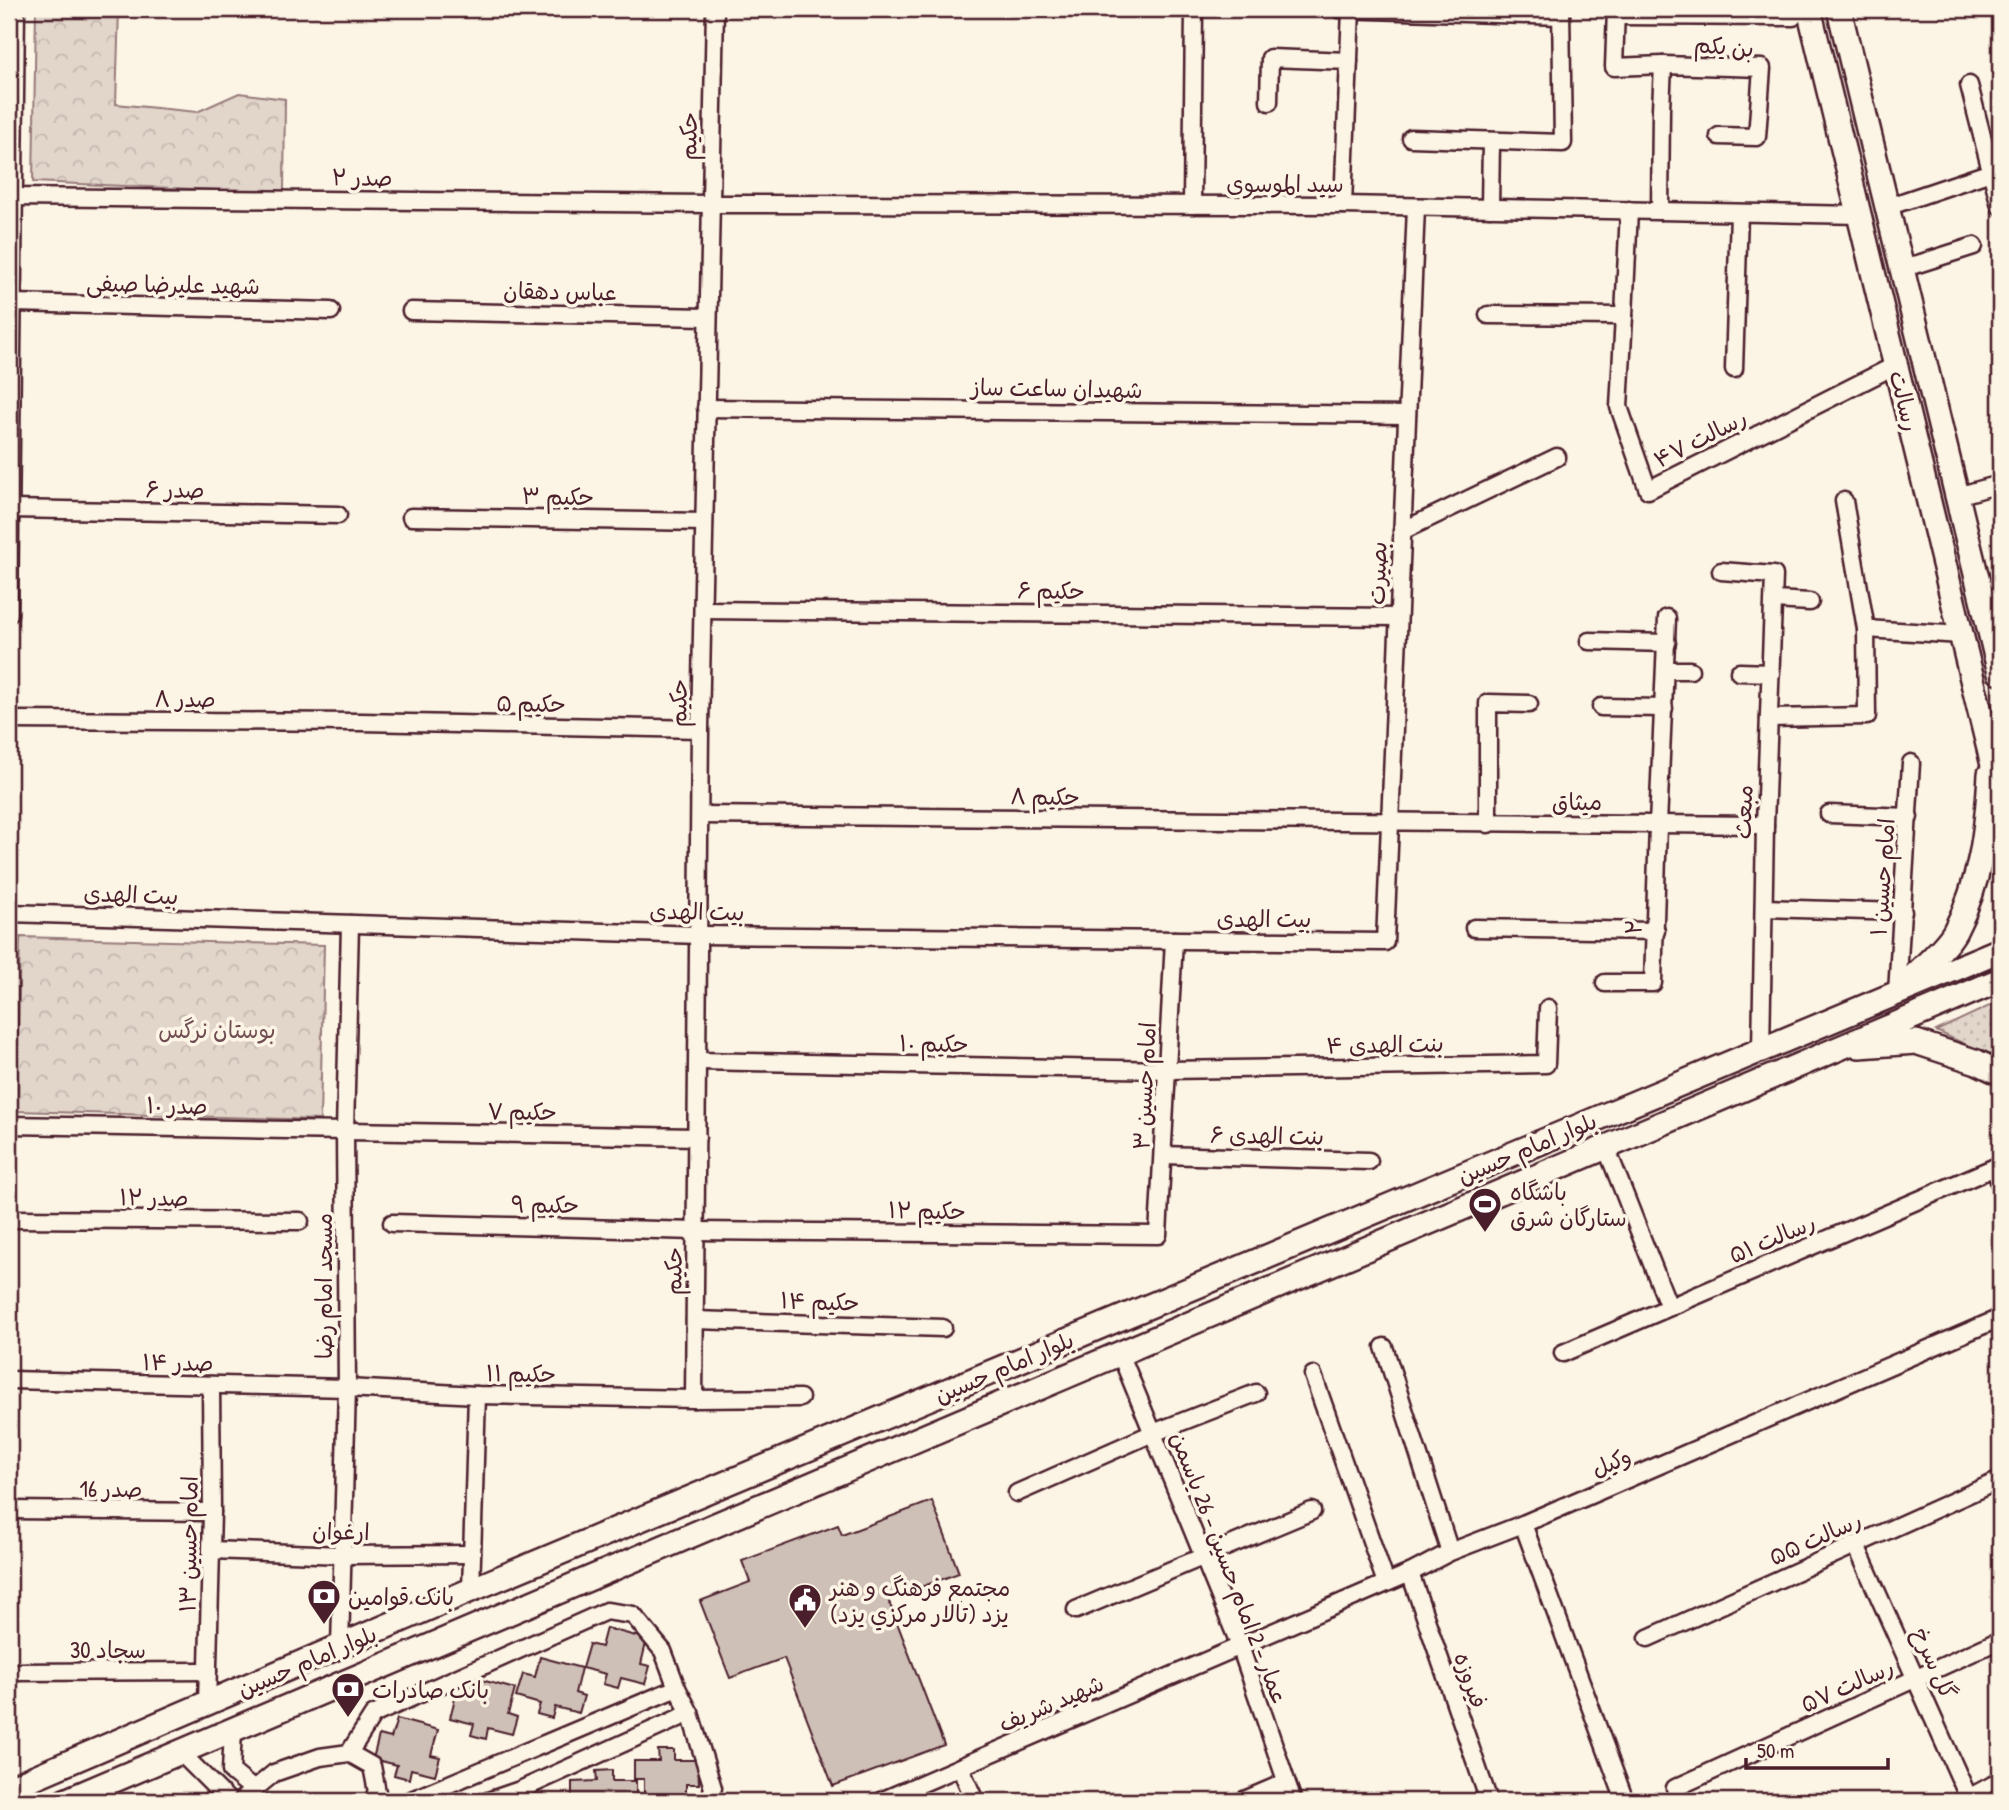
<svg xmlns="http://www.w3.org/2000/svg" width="2009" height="1810" font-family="'Patrick Hand','Playpen Sans Arabic',sans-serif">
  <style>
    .grass { fill: url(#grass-dots); stroke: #967a7a; stroke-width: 2 }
    .park { fill: url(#park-crowns); stroke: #967a7a; stroke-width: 2 }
    .building { fill: #cfc0b7; stroke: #4a1f2b; stroke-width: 2 }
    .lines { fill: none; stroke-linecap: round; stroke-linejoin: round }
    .street-casing { stroke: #4a1f2b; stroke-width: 21 }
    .secondary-casing { stroke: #4a1f2b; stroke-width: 28 }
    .street { stroke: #fcf5e5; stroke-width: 16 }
    .secondary { stroke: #fcf5e5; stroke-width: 23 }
    .labels { text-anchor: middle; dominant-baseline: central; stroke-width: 7; stroke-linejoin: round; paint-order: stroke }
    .street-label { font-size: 23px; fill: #4a1f2b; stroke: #fcf5e5 }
    .park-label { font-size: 23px; fill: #704c53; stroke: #fcf5e5 }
    .poi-label { font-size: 23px; fill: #4a1f2b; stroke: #fcf5e5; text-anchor: start }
  </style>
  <defs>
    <pattern id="grass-dots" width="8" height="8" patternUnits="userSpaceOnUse" patternTransform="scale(1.75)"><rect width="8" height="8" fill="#e2d5ca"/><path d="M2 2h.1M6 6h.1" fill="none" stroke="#c3b6ae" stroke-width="1.8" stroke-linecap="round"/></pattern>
    <pattern id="park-crowns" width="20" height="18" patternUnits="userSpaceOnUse" patternTransform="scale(1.75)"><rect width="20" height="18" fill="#e2d5ca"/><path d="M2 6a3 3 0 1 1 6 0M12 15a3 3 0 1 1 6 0" fill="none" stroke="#c3b6ae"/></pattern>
  </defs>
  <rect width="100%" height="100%" fill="#fcf5e5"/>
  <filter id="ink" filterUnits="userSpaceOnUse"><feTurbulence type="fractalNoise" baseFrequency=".0143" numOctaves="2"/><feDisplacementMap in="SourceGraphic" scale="14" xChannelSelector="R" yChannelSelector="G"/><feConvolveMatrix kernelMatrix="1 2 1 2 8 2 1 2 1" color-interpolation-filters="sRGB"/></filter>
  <g filter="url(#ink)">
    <path class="grass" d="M2000,1001v59l-64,-29z"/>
    <g class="park">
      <path d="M36,9h83l-3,95 81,8 42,-19 46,6 -1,94 -251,-11z"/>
      <path d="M20,937l304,8 -4,175 -304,-9z"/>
    </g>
    <g class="building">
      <path d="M932,1501l27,72 -71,26 56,146 -111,41 -49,-128 -54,20 -30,-77 50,-19 -8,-21 96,-36 4,10z"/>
      <path d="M606,1628l41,11 -6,25 9,2 -5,18 -24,-6 -3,10 -15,-4 3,-10 -24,-6 7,-24 12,3z"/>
      <path d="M540,1657l41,11 -6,25 9,3 -5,17 -24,-6 -3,11 -15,-4 3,-10 -24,-7 7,-23 12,3z"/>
      <path d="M474,1678l41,11 -7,25 9,3 -5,17 -24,-6 -2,11 -15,-4 3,-11 -24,-6 6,-24 12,3z"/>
      <path d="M397,1719l41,11 -7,25 9,2 -5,18 -24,-6 -2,10 -15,-4 3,-10 -24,-6 6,-24 12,3z"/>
      <path d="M658,1750h16v10h24l1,24h-13v17h-42v-22h-10v-18h25z"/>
      <path d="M612,1770v11h24v20l-64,-1v-18l25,-1 -1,-10z"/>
      <path d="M531,1795h16v6h-15z"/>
    </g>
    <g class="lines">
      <defs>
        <g id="street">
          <path d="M1339,9l222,7"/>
          <path d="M1616,9l-2,58 49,-2 -2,44 -1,102"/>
          <path d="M1615,16l178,1"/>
          <path d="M1663,65l99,3 -5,69 -38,-1"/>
          <path d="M1969,85l31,121"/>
          <path d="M1269,102l1,-44 79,3"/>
          <path d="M1411,138l152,5 -2,-134"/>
          <path d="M9,197l700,7 634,1 517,10"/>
          <path d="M1192,205l2,-196"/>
          <path d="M1343,205l8,-196"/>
          <path d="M1887,207l113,-38"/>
          <path d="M1490,208l1,-67"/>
          <path d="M1902,269l72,-23"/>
          <path d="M13,303l318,8"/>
          <path d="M411,311l297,6"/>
          <path d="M1488,315l136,1 5,-106"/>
          <path d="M1624,316l-5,91 29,83 248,-125"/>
          <path d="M1734,369l5,-156"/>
          <path d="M706,408l701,7"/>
          <path d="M1957,496l43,-12"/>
          <path d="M10,509l328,6"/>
          <path d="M411,517l293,5"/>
          <path d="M1402,531l155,-74"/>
          <path d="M1721,571l53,4 -9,250 -4,226"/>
          <path d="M1774,600l36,2"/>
          <path d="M703,610l695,7"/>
          <path d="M9,614l7,-605"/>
          <path d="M1866,629l96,6"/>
          <path d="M1589,641l78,2"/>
          <path d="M1666,670h24"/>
          <path d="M1739,672l32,1"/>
          <path d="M1601,707l63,1"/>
          <path d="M1769,718l98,-2 -1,-87 -22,-128"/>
          <path d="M9,720l352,2 339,7"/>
          <path d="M1829,814l80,3"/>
          <path d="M701,815l1064,10"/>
          <path d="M1488,824v-121l41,1"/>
          <path d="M1764,908l139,4"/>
          <path d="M9,913l691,22 685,7 31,-735"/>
          <path d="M1474,928l182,3"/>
          <path d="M1605,983h48l5,-158 9,-207"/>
          <path d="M1897,993l14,-230"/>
          <path d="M698,1061l471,9 377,-6 2,-56"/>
          <path d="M9,1125l688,12"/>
          <path d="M1606,1147l63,160"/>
          <path d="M1163,1155l206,6"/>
          <path d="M1995,1167l5,17"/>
          <path d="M9,1219l291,2"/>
          <path d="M392,1223l304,8 462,4 16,-295"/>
          <path d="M695,1320l248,8"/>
          <path d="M1384,1347l66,205"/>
          <path d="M1120,1353l120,293 53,155"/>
          <path d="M1563,1353l437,-188"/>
          <path d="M1313,1375l73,208"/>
          <path d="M9,1380l338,8 130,7 217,4 106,-1"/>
          <path d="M694,1399l6,-670 15,-720"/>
          <path d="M1017,1493l136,-60 103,-40"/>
          <path d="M9,1510l203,2"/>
          <path d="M1523,1524l102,277"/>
          <path d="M1856,1545l114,256"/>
          <path d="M211,1550l131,5 129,-1"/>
          <path d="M1410,1573l79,228"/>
          <path d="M471,1590l6,-195"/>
          <path d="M1076,1610l236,-99"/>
          <path d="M1648,1638l352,-158"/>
          <path d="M340,1647l7,-259 -2,-257 5,-207"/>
          <path d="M9,1672l199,-1"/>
          <path d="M207,1704l5,-192 -1,-127"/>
          <path d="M233,1730l-2,41 23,19"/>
          <path d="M180,1752l49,49"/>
          <path d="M349,1753l24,-38 233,-104 27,4 30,36 14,37"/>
          <path d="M960,1767l15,34"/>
          <path d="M1675,1788l325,-148"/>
          <path d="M240,1801l34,-28 46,-16 29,-4 23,13 5,26 -5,9"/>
          <path d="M409,1801l268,-113 13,25"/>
          <path d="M488,1801l32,-11 170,-77 23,75 -4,13"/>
          <path d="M881,1801l529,-228 40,-21 73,-28 477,-206"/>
          <path d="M1242,1801l44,-19"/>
        </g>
        <g id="secondary">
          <path d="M1809,9l191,785"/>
          <path d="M1839,9l161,664"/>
          <path d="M1903,987c14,-15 43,-39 52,-56 26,-49 32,-102 35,-157"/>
          <path d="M1859,1046l57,-4 61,20 23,11"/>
          <path d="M9,1788l462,-198 1529,-640"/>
          <path d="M65,1801l1935,-821"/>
          <path d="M1970,1801l30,-16"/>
        </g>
      </defs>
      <use href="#street" class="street-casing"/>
      <use href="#secondary" class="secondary-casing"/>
      <use href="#street" class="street"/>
      <use href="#secondary" class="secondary"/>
    </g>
  </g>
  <defs>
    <symbol id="stadium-pin" viewBox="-11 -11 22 30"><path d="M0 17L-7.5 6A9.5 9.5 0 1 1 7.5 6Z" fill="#4a1f2b" stroke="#fcf5e5"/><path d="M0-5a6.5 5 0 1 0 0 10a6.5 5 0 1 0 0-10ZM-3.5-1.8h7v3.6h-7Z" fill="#fff"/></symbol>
    <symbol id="bank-pin" viewBox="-11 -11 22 30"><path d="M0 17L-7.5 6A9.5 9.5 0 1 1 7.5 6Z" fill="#4a1f2b" stroke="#fcf5e5"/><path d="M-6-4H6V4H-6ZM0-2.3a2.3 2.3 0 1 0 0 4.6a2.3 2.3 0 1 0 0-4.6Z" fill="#fff"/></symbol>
    <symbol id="civic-pin" viewBox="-11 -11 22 30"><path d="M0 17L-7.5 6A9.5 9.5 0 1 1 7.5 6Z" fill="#4a1f2b" stroke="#fcf5e5"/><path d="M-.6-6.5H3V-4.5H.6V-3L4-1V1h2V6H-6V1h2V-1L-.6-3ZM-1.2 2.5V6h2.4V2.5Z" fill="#fff"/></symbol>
  </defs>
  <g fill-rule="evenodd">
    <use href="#stadium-pin" x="1466" y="1185" width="38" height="52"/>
    <use href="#bank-pin" x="305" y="1577" width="38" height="52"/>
    <use href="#civic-pin" x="786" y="1581" width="38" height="52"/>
    <use href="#bank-pin" x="329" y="1670" width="38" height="52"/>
  </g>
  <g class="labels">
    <g class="street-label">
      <text transform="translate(1724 46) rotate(5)">بن یکم</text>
      <text transform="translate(688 136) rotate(-88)">حکیم</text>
      <text transform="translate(362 177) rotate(1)">صدر ۲</text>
      <text x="1285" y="183">سید الموسوی</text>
      <text transform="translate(173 284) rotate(1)">شهید علیرضا صیفی</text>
      <text transform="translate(560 291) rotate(1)">عباس دهقان</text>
      <text transform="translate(1057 388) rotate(1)">شهیدان ساعت ساز</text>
      <text transform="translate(1905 401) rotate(76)">رسالت</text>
      <text transform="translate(1700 438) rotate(-27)">رسالت ۴۷</text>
      <text transform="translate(175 489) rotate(1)">صدر ۶</text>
      <text transform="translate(558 496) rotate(1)">حکیم ۳</text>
      <text transform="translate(1377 573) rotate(-88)">بصیرت</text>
      <text transform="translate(1051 590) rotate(1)">حکیم ۶</text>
      <text x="185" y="698">صدر ۸</text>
      <text transform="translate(531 703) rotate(1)">حکیم ۵</text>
      <text transform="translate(678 703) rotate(-89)">حکیم</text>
      <text transform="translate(1045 796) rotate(1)">حکیم ۸</text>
      <text x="1577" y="801">میثاق</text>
      <text transform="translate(1743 812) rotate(-88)">مبعث</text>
      <text transform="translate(1882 877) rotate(-86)">امام حسین ۱</text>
      <text transform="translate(131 894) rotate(2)">بیت الهدی</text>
      <text transform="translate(697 911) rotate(1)">بیت الهدی</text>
      <text x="1264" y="918">بیت الهدی</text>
      <text transform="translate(1633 927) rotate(-88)">۲</text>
      <text transform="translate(934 1043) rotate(1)">حکیم ۱۰</text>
      <text transform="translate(1385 1044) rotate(-1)">بنت الهدی ۴</text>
      <text transform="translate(1144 1086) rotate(-87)">امام حسین ۳</text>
      <text transform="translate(177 1105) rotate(1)">صدر ۱۰</text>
      <text transform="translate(522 1111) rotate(1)">حکیم ۷</text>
      <text transform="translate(1267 1135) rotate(1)">بنت الهدی ۶</text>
      <text transform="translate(1527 1148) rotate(-23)">بلوار امام حسین</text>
      <text transform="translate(154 1197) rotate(1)">صدر ۱۲</text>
      <text transform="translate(545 1204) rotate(1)">حکیم ۹</text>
      <text transform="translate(927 1210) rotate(1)">حکیم ۱۲</text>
      <text transform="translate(1772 1238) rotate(-23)">رسالت ۵۱</text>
      <text transform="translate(673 1271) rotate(-89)">حکیم</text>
      <text transform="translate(323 1286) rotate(-90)">مسجد امام رضا</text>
      <text transform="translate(820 1301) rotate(2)">حکیم ۱۴</text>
      <text transform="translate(178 1362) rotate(1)">صدر ۱۴</text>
      <text transform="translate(1004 1367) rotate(-23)">بلوار امام حسین</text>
      <text transform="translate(521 1373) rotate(1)">حکیم ۱۱</text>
      <text transform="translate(1611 1462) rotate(-23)">وکیل</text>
      <text x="111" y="1488">صدر 16</text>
      <text transform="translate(341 1531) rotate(1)">ارغوان</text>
      <text transform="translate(1815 1538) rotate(-24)">رسالت ۵۵</text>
      <text transform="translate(188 1544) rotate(-89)">امام حسین ۱۳</text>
      <text transform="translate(1230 1568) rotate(69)">عمار - 2 امام حسین - 26 یاسمن</text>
      <text x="108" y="1649">سجاد 30</text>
      <text transform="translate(307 1661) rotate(-23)">بلوار امام حسین</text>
      <text transform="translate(1935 1663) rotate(66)">گل سرخ</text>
      <text transform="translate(1471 1680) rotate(71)">فیروزه</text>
      <text transform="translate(1847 1685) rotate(-24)">رسالت ۵۷</text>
      <text transform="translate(1051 1703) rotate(-23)">شهید شریف</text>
    </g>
    <g class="park-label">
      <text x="217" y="1029">بوستان نرگس</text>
    </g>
    <g class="poi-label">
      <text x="1510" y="1191">باشگاه<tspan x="1510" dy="26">ستارگان شرق</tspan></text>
      <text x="830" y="1587">مجتمع فرهنگ و هنر<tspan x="830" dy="26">یزد (تالار مركزي یزد)</tspan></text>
      <text x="348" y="1596">بانک قوامین</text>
      <text x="372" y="1689">بانک صادرات</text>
    </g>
  </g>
  <rect width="2009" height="1810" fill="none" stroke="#fcf5e5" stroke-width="35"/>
  <rect x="18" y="18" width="1974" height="1775" fill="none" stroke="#4a1f2b" stroke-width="2.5" filter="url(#ink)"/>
  <path d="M1746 1758v10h142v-10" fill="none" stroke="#4a1f2b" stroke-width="3.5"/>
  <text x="1757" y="1758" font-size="21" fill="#4a1f2b" stroke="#fcf5e5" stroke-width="5" paint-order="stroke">50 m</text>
</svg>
